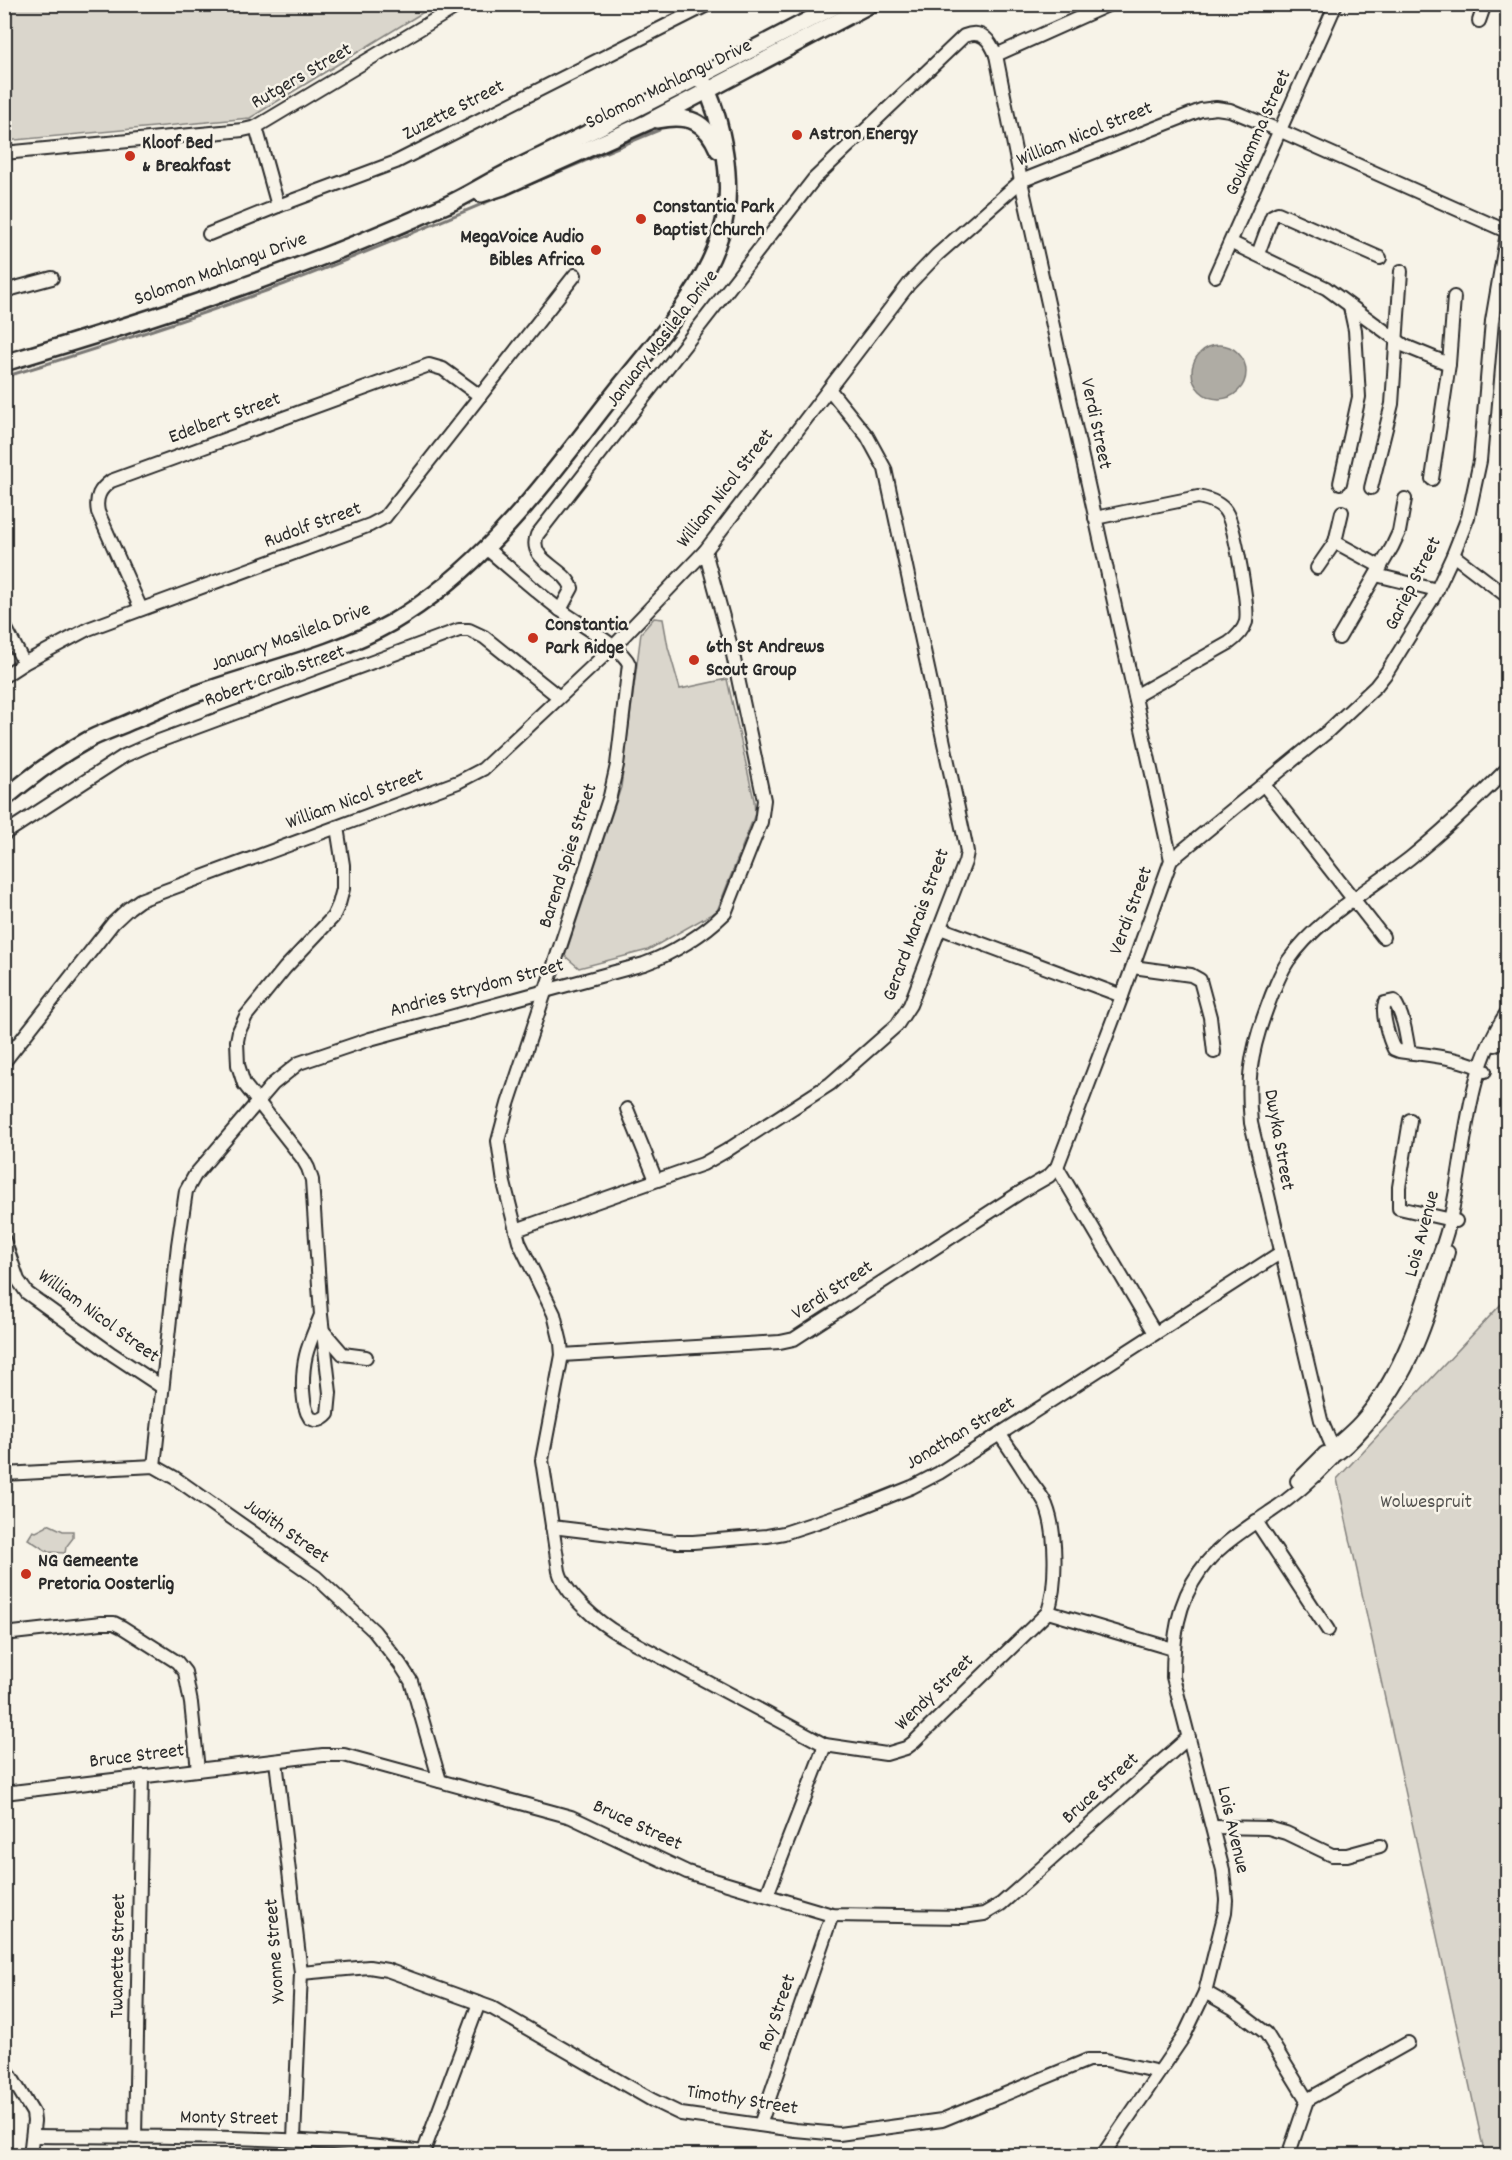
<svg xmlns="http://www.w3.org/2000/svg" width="1512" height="2160" font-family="Dekko,sans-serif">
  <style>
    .green { fill: #dad6cc; stroke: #82807c; stroke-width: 1.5 }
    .water { fill: #afaca4; stroke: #7a7874; stroke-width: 1.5 }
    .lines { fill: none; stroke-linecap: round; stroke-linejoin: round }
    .stream { stroke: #7a7874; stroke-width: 3 }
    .minor-casing { stroke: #2b2b2b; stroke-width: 16 }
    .major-casing { stroke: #2b2b2b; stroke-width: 20 }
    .minor { stroke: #f7f3e8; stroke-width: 12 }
    .major { stroke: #f7f3e8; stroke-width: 15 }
    .poi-dot { fill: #c8321e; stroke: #f7f3e8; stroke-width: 2 }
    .labels { text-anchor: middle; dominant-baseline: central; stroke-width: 5; stroke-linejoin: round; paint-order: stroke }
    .street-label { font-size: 20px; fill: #2b2b2b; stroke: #f7f3e8 }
    .poi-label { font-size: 20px; font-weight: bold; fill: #2b2b2b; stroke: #f7f3e8; text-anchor: start }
    .park-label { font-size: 20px; fill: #575653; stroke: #f7f3e8 }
  </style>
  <rect width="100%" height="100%" fill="#f7f3e8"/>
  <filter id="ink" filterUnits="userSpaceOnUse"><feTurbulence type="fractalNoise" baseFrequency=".0167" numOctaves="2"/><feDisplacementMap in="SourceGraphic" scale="12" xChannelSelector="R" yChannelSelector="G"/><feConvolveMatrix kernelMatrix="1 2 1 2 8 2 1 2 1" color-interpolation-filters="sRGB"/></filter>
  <g filter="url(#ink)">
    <g class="green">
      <path d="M5,4h430v1l-185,113 -245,23z"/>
      <path d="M654,618l9,1 5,28 12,42 47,-10 27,121 1,14 -38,97 -69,39 -69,18 -14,-12 56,-169 20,-154z"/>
      <path d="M1507,1298l1,857 -23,1 -148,-677z"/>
      <path d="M48,1524l15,7h10v7l-7,9 -1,6 -17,-1 -20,-13 5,-8 3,1 10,-5z"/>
    </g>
    <circle class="water" cx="1219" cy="372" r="27"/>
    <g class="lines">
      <path class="stream" d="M4,377c95,-29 189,-59 281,-93 126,-48 250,-103 374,-154"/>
      <defs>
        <g id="minor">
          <path d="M1479,21l6,-17"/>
          <path d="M996,55l114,-51"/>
          <path d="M256,127l22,79"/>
          <path d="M4,153l239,-23 13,-3 205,-123"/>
          <path d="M209,234l69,-28 118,-44 313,-158"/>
          <path d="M1232,243l94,45 79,58 44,18 -17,115"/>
          <path d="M1258,254l14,-38 6,-3 102,45"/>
          <path d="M1215,276l121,-272"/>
          <path d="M4,291l48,-13"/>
          <path d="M1449,364l5,-67"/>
          <path d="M1340,483l19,-86 -4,-67 -5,-23"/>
          <path d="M1371,488l21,-84 9,-133"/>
          <path d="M1342,512l-7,30 46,25"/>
          <path d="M1095,518l103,-21c10,2 23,6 28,15 9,14 23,94 20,110 -3,9 -10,16 -17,21l-94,53"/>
          <path d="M487,549c24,20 47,41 72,60 17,13 63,38 70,55l-12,101 -7,31 -102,308 -10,37 6,42 15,59 35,72 7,29 1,12 -20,105 17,111c6,24 40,52 61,64l205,110 61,9 20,-6 8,-6 134,-130c9,-27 9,-80 -2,-107 -3,-8 -10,-16 -15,-23 -10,-16 -20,-32 -31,-47"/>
          <path d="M1453,555l55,42"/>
          <path d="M1317,568l18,-26"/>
          <path d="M1376,575l61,15"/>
          <path d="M141,609l-43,-97c-3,-15 2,-23 13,-31l318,-116 14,4 37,27"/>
          <path d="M560,610l12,-22c-7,-21 -45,-27 -35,-53l277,-356 150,-143c18,-7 26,4 32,19l25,126 150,679 -49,136 -65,171 -8,9 -28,16 -227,147 -14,3 -218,13"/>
          <path d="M4,625l20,38"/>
          <path d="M1339,638l53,-91 7,-15 6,-33"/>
          <path d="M4,676l20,-13 64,-34 282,-104 15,-8 190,-242"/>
          <path d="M1264,785l119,152"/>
          <path d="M4,834l120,-78 27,-12 308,-114h10l15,7 75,60"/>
          <path d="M1171,860l155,-127 50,-47 11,-14 47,-76 19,-41 15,-38 12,-56 12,-140 16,-94"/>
          <path d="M940,928l182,68"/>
          <path d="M1133,967l58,8 9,5 10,37 4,35"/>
          <path d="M1495,1045l13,-19"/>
          <path d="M1409,1052c-3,-17 -5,-36 -15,-51l-9,2c-4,9 4,37 9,46l5,2c25,4 64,6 86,20"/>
          <path d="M4,1062l109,-139 16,-15 11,-8 318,-118 25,-13 130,-122 92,-96 204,-267 28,-29 84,-74 180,-71 15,-2 14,2 51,21 225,100"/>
          <path d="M627,1109l29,71"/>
          <path d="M1410,1120l-11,67v21l57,13"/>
          <path d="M1057,1167l98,166"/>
          <path d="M516,1230l187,-66 23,-13 104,-67 67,-59 13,-20 4,-10 51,-133 2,-10 -2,-11 -80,-372 -18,-33 -38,-47"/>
          <path d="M4,1240l14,40 9,13 85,61 50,33"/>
          <path d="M321,1315c-12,30 -19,41 -18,75 1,10 1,19 7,28 7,4 13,2 18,-4l2,-21 -9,-78 -9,-135 -4,-12 -5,-9 -59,-75 -6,-19 -1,-24 2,-10 7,-15 39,-48 48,-51 6,-13 4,-15v-24l-6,-38"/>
          <path d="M324,1332l19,22 23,3"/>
          <path d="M1332,1446l-11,-26 -70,-297c-4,-42 -1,-68 13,-107 7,-19 13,-38 24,-55 30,-43 81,-71 122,-103 35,-28 66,-58 98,-90"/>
          <path d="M1333,1447c9,-8 19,-16 27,-25 37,-41 55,-94 72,-146 6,-18 14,-37 18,-56 17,-71 14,-147 58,-209"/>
          <path d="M1336,1455c12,-8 21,-19 30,-29 45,-49 64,-112 82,-174"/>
          <path d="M154,1466l24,-221 8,-54 9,-16 78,-91 26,-21 71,-24 274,-75c28,-10 60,-30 81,-51l36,-91 3,-22 -32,-150 -27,-99"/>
          <path d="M4,1474l150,-8 21,12 141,99 58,54 26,33 11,17 29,100"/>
          <path d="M1297,1481l28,-28"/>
          <path d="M1256,1521l72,109"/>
          <path d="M552,1527l125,15h16l74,-6 17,-3 73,-24 55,-22 27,-14 341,-220"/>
          <path d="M1048,1612l125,37"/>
          <path d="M4,1634l97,-11h13l8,4 55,35 8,10 6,31 7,67"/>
          <path d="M276,1761l25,212 -7,166"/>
          <path d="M4,1793l319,-38h21l227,62 116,55 145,43 131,2 21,-3 17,-10 188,-167"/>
          <path d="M1213,1827l55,1 18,5 46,22h15l33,-9"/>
          <path d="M767,1895l58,-150"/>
          <path d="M301,1973l68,-6 18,3 105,38 160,92 29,14 114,16 44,4 103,-14 146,-60h18l53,12"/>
          <path d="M1205,1992l28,16 33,25 41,67"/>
          <path d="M4,2065l29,48 1,8 -4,35"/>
          <path d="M760,2125l72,-210"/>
          <path d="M33,2136c132,1 260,-1 390,16"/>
          <path d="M135,2137l7,-361"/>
          <path d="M422,2156l57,-153"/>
          <path d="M1102,2156l82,-120 21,-44 20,-80 1,-12 -3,-30 -50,-193c0,-38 4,-74 27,-106 17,-25 46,-42 70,-59 23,-15 45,-35 63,-54"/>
          <path d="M1288,2156l19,-56 101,-57"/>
        </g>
        <g id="major">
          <path d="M658,120c31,-6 48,1 60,30"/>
          <path d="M481,194l22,-7 145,-65 223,-118"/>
          <path d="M4,363c149,-44 298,-93 440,-157 23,-10 45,-25 68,-36 110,-53 219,-109 327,-166"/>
          <path d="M4,799c26,-22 53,-42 82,-58 14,-8 31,-13 46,-20 20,-8 40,-18 61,-26 65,-24 138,-38 198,-72 97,-56 162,-152 230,-238 37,-47 82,-93 100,-152 15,-46 2,-114 -20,-156"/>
        </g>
      </defs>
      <use href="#minor" class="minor-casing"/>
      <use href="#major" class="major-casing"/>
      <use href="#minor" class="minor"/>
      <use href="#major" class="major"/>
    </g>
  </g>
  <g class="poi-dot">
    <circle cx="797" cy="135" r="6"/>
    <circle cx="130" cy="156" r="6"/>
    <circle cx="641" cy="219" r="6"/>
    <circle cx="596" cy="250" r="6"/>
    <circle cx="533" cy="638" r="6"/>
    <circle cx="694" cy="660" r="6"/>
    <circle cx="26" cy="1574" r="6"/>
  </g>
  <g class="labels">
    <g class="street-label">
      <text transform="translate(302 77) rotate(-30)">Rutgers Street</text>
      <text transform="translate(669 85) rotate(-26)">Solomon Mahlangu Drive</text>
      <text transform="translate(454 111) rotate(-27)">Zuzette Street</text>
      <text transform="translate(1259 133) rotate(-66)">Goukamma Street</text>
      <text transform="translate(1085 135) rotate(-22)">William Nicol Street</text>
      <text transform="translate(221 270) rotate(-20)">Solomon Mahlangu Drive</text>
      <text transform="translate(663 339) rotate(-52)">January Masilela Drive</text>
      <text transform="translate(225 419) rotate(-20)">Edelbert Street</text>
      <text transform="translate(1095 424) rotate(78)">Verdi Street</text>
      <text transform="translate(726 489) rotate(-52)">William Nicol Street</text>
      <text transform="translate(313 526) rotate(-20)">Rudolf Street</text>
      <text transform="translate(1414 584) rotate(-63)">Gariep Street</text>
      <text transform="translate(291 638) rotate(-20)">January Masilela Drive</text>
      <text transform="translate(275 677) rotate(-20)">Robert Craib Street</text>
      <text transform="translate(355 800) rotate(-20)">William Nicol Street</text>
      <text transform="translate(569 856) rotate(-72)">Barend Spies Street</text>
      <text transform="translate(1132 911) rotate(-70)">Verdi Street</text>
      <text transform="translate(917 925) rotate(-70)">Gerard Marais Street</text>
      <text transform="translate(477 989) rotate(-15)">Andries Strydom Street</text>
      <text transform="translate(1278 1140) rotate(80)">Dwyka Street</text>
      <text transform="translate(1423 1234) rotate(-75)">Lois Avenue</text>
      <text transform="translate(833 1291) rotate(-33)">Verdi Street</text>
      <text transform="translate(98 1317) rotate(36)">William Nicol Street</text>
      <text transform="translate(961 1434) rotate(-31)">Jonathan Street</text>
      <text transform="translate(286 1532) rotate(35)">Judith Street</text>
      <text transform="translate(935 1693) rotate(-44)">Wendy Street</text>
      <text transform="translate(137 1757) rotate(-7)">Bruce Street</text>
      <text transform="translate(1101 1789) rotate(-42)">Bruce Street</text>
      <text transform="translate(637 1826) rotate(25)">Bruce Street</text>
      <text transform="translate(1232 1830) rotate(77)">Lois Avenue</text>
      <text transform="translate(276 1951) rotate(-94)">Yvonne Street</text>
      <text transform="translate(119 1956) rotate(-89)">Twanette Street</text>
      <text transform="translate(778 2013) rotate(-71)">Roy Street</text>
      <text transform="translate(742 2101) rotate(9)">Timothy Street</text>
      <text transform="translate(229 2119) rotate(1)">Monty Street</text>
    </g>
    <g class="poi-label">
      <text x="809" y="135">Astron Energy</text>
      <text x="142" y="144">Kloof Bed<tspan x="142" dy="23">&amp; Breakfast</tspan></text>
      <text x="653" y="208">Constantia Park<tspan x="653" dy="23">Baptist Church</tspan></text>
      <text x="584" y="238" text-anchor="end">MegaVoice Audio<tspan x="584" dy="23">Bibles Africa</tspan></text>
      <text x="545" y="626">Constantia<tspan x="545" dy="23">Park Ridge</tspan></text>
      <text x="706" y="648">6th St Andrews<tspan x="706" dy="23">Scout Group</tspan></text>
      <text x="38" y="1562">NG Gemeente<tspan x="38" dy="23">Pretoria Oosterlig</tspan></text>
    </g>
    <g class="park-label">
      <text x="1426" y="1503">Wolwespruit</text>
    </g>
  </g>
  <rect width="1512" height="2160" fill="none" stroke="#f7f3e8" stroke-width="24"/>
  <rect x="12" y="12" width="1488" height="2136" fill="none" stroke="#2b2b2b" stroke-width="2" filter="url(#ink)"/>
</svg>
